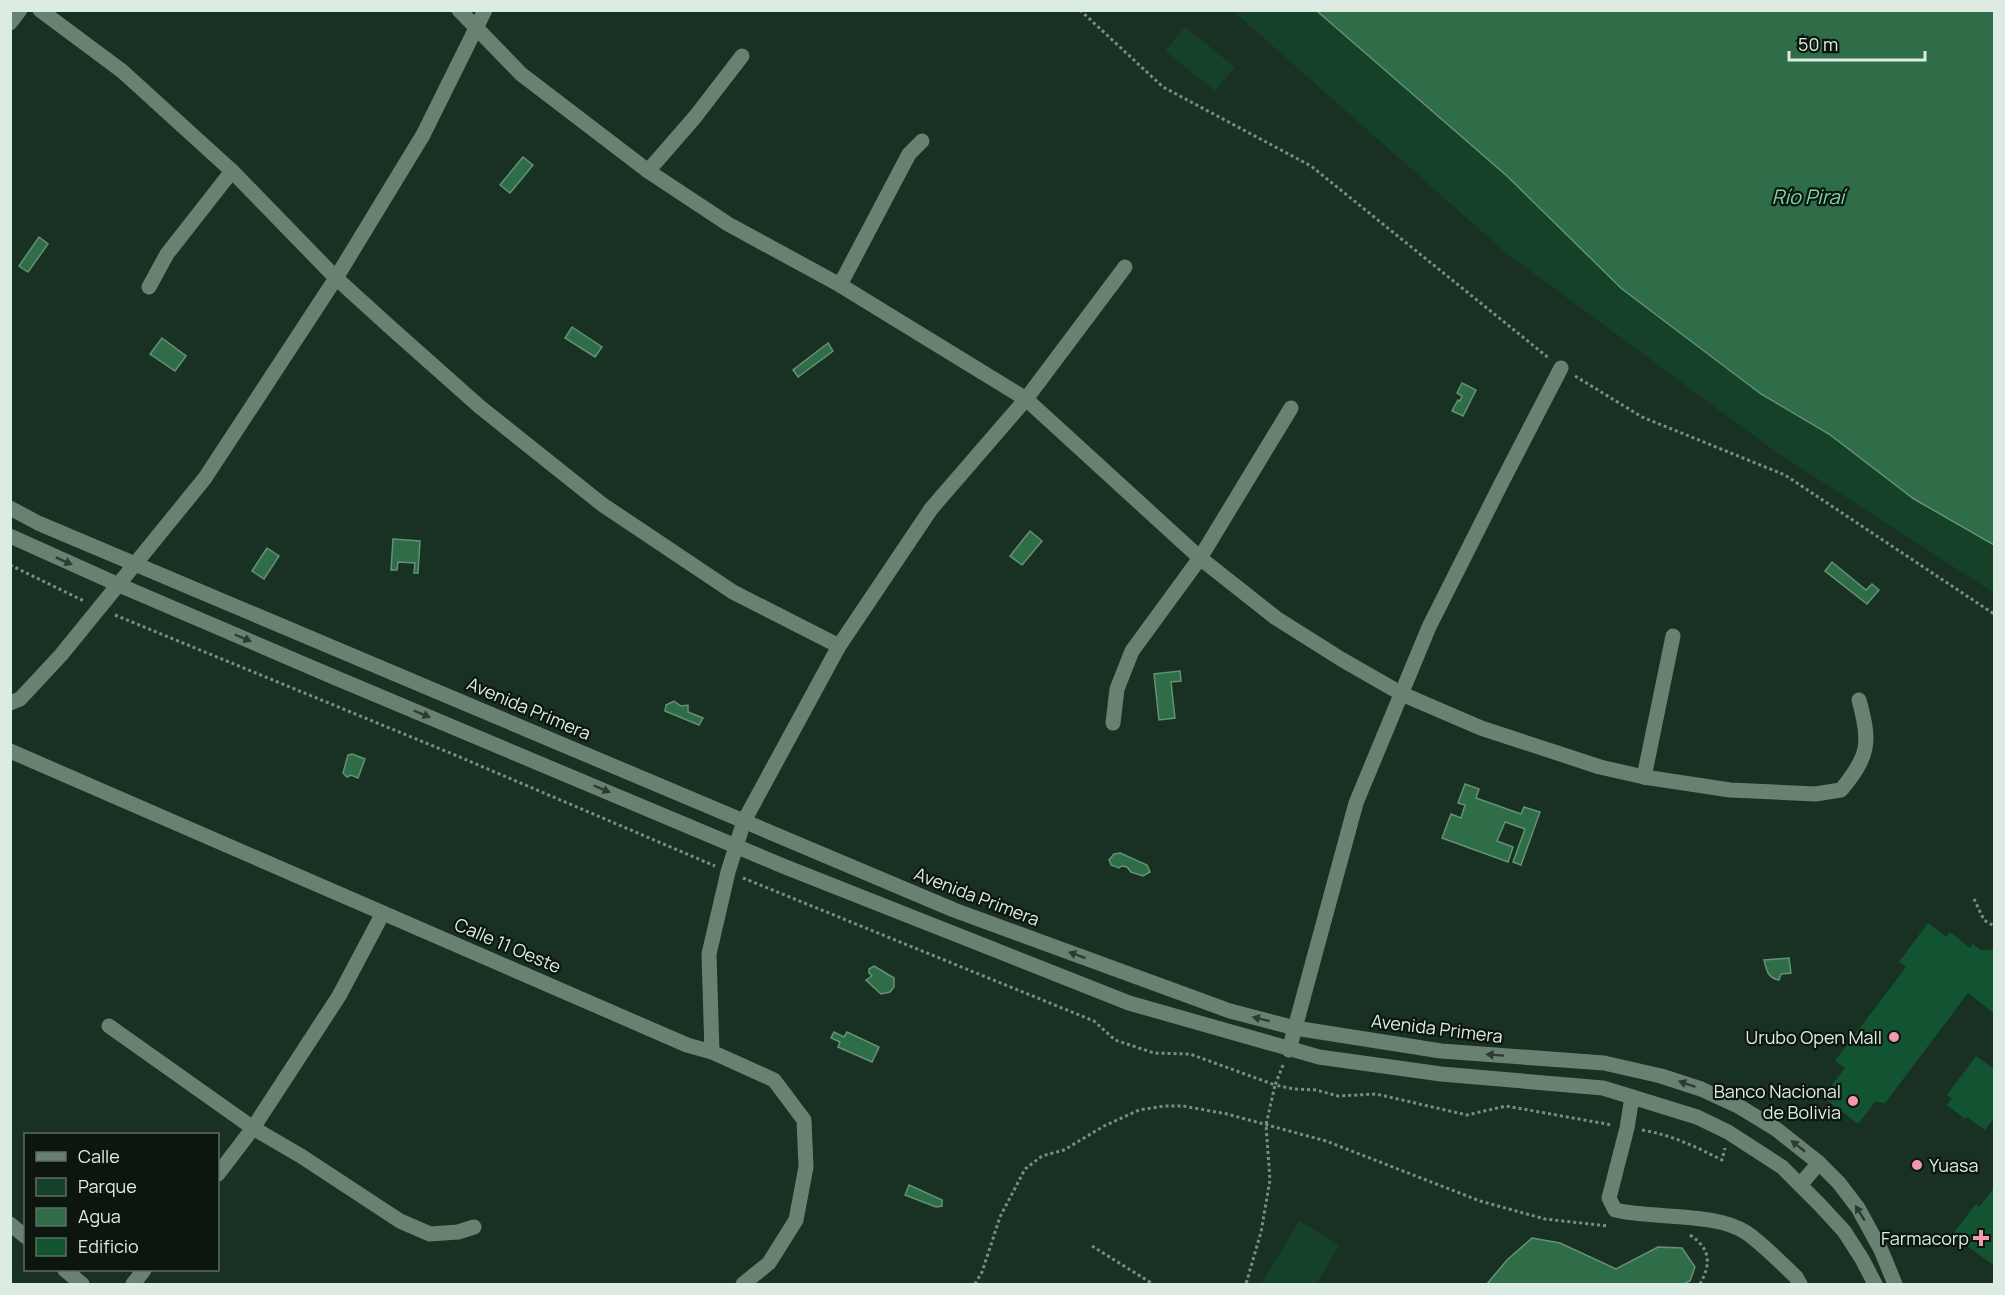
<svg xmlns="http://www.w3.org/2000/svg" width="2005" height="1295" font-family="Manrope,sans-serif">
  <style>
    .green { fill: #144128 }
    .water { fill: #2f6c48; stroke: #639276; stroke-width: 1.5 }
    .building { fill: #125432 }
    .lines { fill: none; stroke-linecap: round; stroke-linejoin: round }
    .path { stroke: #7a8d81; stroke-width: 3; stroke-dasharray: 3 3; stroke-linecap: butt }
    .minor { stroke: #688170; stroke-width: 15 }
    .oneway { fill: #2c3b31 }
    .poi-dot { fill: #f29aad; stroke: #0c160f; stroke-width: 2 }
    .labels { text-anchor: middle; dominant-baseline: central; stroke-width: 4.5; stroke-linejoin: round; paint-order: stroke }
    .street-label { font-size: 18px; fill: #ddece2; stroke: #0c160f }
    .poi-label { font-size: 18px; fill: #ddece2; stroke: #0c160f; text-anchor: end }
    .water-label { font-size: 20px; font-style: italic; fill: #80d9a2; stroke: #0c160f }
  </style>
  <rect width="100%" height="100%" fill="#193122"/>
  <g class="green">
    <path d="M1233,11h84l190,165 115,113 139,105 68,40 85,65 80,46v48l-218,-141 -271,-200z"/>
    <path d="M1185,27l50,40 -20,24 -50,-40z"/>
    <path d="M1299,1221l41,24 -24,39h-55z"/>
  </g>
  <g class="water">
    <path d="M1317,11h677v534l-80,-46 -85,-65 -68,-40 -139,-105 -115,-113z"/>
    <path d="M523,157l10,8 -23,28 -10,-8z"/>
    <path d="M39,237l9,7 -20,28 -9,-6z"/>
    <path d="M572,327l30,20 -7,10 -30,-19z"/>
    <path d="M162,338l24,18 -11,15 -25,-17z"/>
    <path d="M828,343l5,8 -35,26 -5,-7z"/>
    <path d="M1462,383l14,7 -13,26 -11,-5 6,-11 2,1 2,-5 -5,-3z"/>
    <path d="M1030,531l12,10 -20,24 -12,-9z"/>
    <path d="M393,539l27,2 -2,32h-4l1,-10 -17,-1 -1,8h-6z"/>
    <path d="M267,548l12,8 -15,23 -12,-8z"/>
    <path d="M1832,562l34,28 6,-6 7,6 -12,14 -42,-33z"/>
    <path d="M1180,671l1,10 -10,1 4,36 -16,2 -5,-46z"/>
    <path d="M674,701l7,5 7,-1v7l15,6 -4,7 -34,-14 1,-6z"/>
    <path d="M352,754l13,5 -7,19 -7,-3 -4,2 -4,-4 5,-18z"/>
    <path d="M1465,784l14,5 -3,9 45,16 3,-7 16,5 -19,53 -8,-3 12,-33 -20,-7 -8,19 16,6 -5,15 -66,-24 9,-24 10,4 4,-13 -7,-2z"/>
    <path d="M1120,853l27,12 3,7 -7,4 -12,-4 -4,-5 -5,-1 -3,2 -8,-3 -2,-5 5,-6z"/>
    <path d="M1789,958l2,15 -10,1 -2,6c-12,-2 -12,-10 -15,-20z"/>
    <path d="M874,966l20,12v9l-4,5 -9,2 -15,-14 6,-4 -3,-3v-4z"/>
    <path d="M834,1032l10,5 3,-5 32,15 -7,15 -34,-15 2,-5 -9,-4z"/>
    <path d="M909,1185l33,15v6l-6,1 -31,-12z"/>
    <path d="M1532,1238l28,5 56,26 42,-22 24,1 13,19 -5,14 -7,3h-196l20,-24z"/>
  </g>
  <g class="building">
    <path d="M1928,923l18,14 4,-5 20,16 3,-4 8,6h14v64l-27,-21 -83,110 -10,-1 -17,22 -35,-27 22,-29 -10,-7 71,-94 -7,-5z"/>
    <path d="M1976,1056l19,14v47l-10,13 -18,-13 -2,2 -18,-14 5,-7 -5,-3z"/>
    <path d="M1995,1187v79l-43,-31 24,-31 3,3z"/>
  </g>
  <g class="lines">
    <g class="path">
      <path d="M1080,10l83,77 148,79 239,193"/>
      <path d="M1575,376l67,41 143,58 209,139"/>
      <path d="M10,565l74,36"/>
      <path d="M115,615l340,140 260,111"/>
      <path d="M743,878l351,143 21,19 39,13 36,1 85,31 -9,40 4,55 -9,52 -15,52"/>
      <path d="M1974,899l10,21 10,6"/>
      <path d="M1283,1065l-8,20 19,4 22,1 22,6 38,-2 91,21 39,-9 106,19"/>
      <path d="M1642,1130c30,5 54,17 80,30l3,-12"/>
      <path d="M1690,1235c21,14 21,29 10,49"/>
      <path d="M1092,1246l61,38"/>
      <path d="M975,1284l7,-12 18,-55 25,-48 17,-13 22,-6 40,-24 35,-16 25,-4h19l44,8 99,27 154,60 65,18 63,7"/>
    </g>
    <g class="minor">
      <path d="M40,10l82,61 110,100 104,107 54,49 90,80 123,98 130,87 106,54"/>
      <path d="M459,10l62,64 127,97 80,53 112,61 186,114 174,159 76,60 65,41 61,35 79,34 119,39 44,10 86,13 85,4 26,-4c28,-34 30,-47 18,-90"/>
      <path d="M10,23l10,-13"/>
      <path d="M648,171l47,-54 47,-61"/>
      <path d="M840,285l69,-131 13,-13"/>
      <path d="M149,287l18,-33 65,-83"/>
      <path d="M10,508l28,15 916,387 276,101 65,17 146,23 163,12 57,13 40,13 39,18 36,22 43,34 20,20 19,25 23,42 14,34"/>
      <path d="M10,536l109,49 210,90 454,191 346,137 190,54 122,17 162,14 94,29 31,15 54,35 38,38 24,26 18,28 13,25"/>
      <path d="M10,703l10,-4 41,-44 144,-177 131,-200 87,-143 62,-125"/>
      <path d="M1113,723l4,-34 15,-38 68,-93 91,-150"/>
      <path d="M10,751l677,294 25,7 62,28 30,40 2,47 -10,53 -27,43 -26,21"/>
      <path d="M1644,777l29,-141"/>
      <path d="M109,1026l144,102 48,28 99,65 30,13 28,-2 16,-5"/>
      <path d="M1289,1050l67,-247 73,-176 73,-145 59,-114"/>
      <path d="M712,1052l-3,-98 19,-82 16,-51 95,-175 92,-137 95,-110 99,-132"/>
      <path d="M1632,1097l-5,31 -18,70 6,12c38,9 102,2 132,23 18,13 33,29 49,44l4,7"/>
      <path d="M218,1174l35,-46 86,-132 44,-83"/>
      <path d="M1800,1185l19,-22"/>
      <path d="M10,1224l16,13"/>
      <path d="M65,1270l17,14"/>
      <path d="M133,1284l11,-14"/>
    </g>
  </g>
  <defs><path id="oneway-solid" d="M-6-.8H1V-3.2L6.5 0L1 3.2V.8H-6Z" transform="scale(1.5)"/></defs>
  <g class="oneway">
    <use href="#oneway-solid" transform="translate(64 561) rotate(24)"/>
    <use href="#oneway-solid" transform="translate(243 638) rotate(23)"/>
    <use href="#oneway-solid" transform="translate(422 714) rotate(23)"/>
    <use href="#oneway-solid" transform="translate(602 789) rotate(23)"/>
    <use href="#oneway-solid" transform="translate(1077 955) rotate(-160)"/>
    <use href="#oneway-solid" transform="translate(1261 1019) rotate(-166)"/>
    <use href="#oneway-solid" transform="translate(1495 1055) rotate(-176)"/>
    <use href="#oneway-solid" transform="translate(1687 1084) rotate(-161)"/>
    <use href="#oneway-solid" transform="translate(1798 1146) rotate(-142)"/>
    <use href="#oneway-solid" transform="translate(1860 1213) rotate(-121)"/>
  </g>
  <g class="poi-dot">
    <circle cx="1894" cy="1037" r="6"/>
    <circle cx="1853" cy="1101" r="6"/>
    <circle cx="1917" cy="1165" r="6"/>
    <path d="M1978 1229h6v6h6v6h-6v6h-6v-6h-6v-6h6z"/>
  </g>
  <g class="labels">
    <g class="street-label">
      <text transform="translate(529 708) rotate(23)">Avenida Primera</text>
      <text transform="translate(977 896) rotate(21)">Avenida Primera</text>
      <text transform="translate(508 945) rotate(23)">Calle 11 Oeste</text>
      <text transform="translate(1437 1028) rotate(7)">Avenida Primera</text>
    </g>
    <g class="poi-label">
      <text x="1882" y="1037">Urubo Open Mall</text>
      <text x="1841" y="1091">Banco Nacional<tspan x="1841" dy="21">de Bolivia</tspan></text>
      <text x="1929" y="1165" text-anchor="start">Yuasa</text>
      <text x="1969" y="1238">Farmacorp</text>
    </g>
    <g class="water-label">
      <text x="1808" y="196">Río Piraí</text>
    </g>
  </g>
  <rect width="2005" height="1295" fill="none" stroke="#ddece2" stroke-width="24"/>
  <rect x="24" y="1133" width="195" height="138" fill="#0c160f" stroke="#606c63" stroke-width="1.5"/>
  <rect x="36" y="1152" width="30" height="9" fill="#688170" stroke="#606c63" stroke-width="1.5"/>
  <text x="78" y="1163" font-size="18" fill="#ddece2">Calle</text>
  <rect x="36" y="1178" width="30" height="18" fill="#144128" stroke="#606c63" stroke-width="1.5"/>
  <text x="78" y="1193" font-size="18" fill="#ddece2">Parque</text>
  <rect x="36" y="1208" width="30" height="18" fill="#2f6c48" stroke="#606c63" stroke-width="1.5"/>
  <text x="78" y="1223" font-size="18" fill="#ddece2">Agua</text>
  <rect x="36" y="1238" width="30" height="18" fill="#125432" stroke="#606c63" stroke-width="1.5"/>
  <text x="78" y="1253" font-size="18" fill="#ddece2">Edificio</text>
  <path d="M1789 51v9h136v-9" fill="none" stroke="#ddece2" stroke-width="3"/>
  <text x="1798" y="51" font-size="18" fill="#ddece2" stroke="#0c160f" stroke-width="4.5" paint-order="stroke">50 m</text>
</svg>
